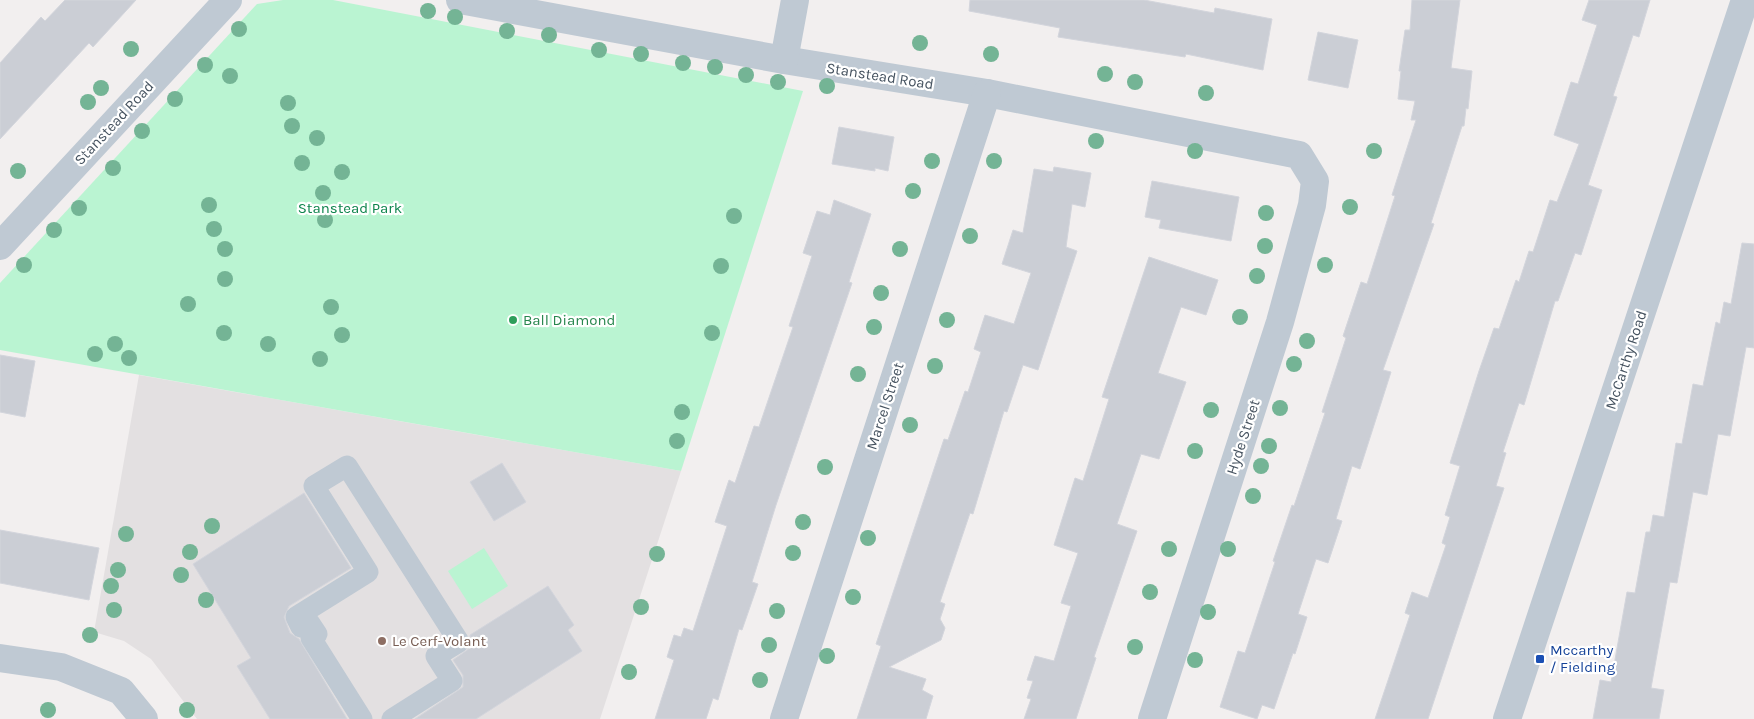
<svg xmlns="http://www.w3.org/2000/svg" width="1754" height="719" font-family="Karla,sans-serif">
  <style>
    .education { fill: #e3e0e1 }
    .green { fill: #baf4d2 }
    .building { fill: #cbced5; stroke: #d3d5dc }
    .lines { fill: none; stroke-linecap: round; stroke-linejoin: round }
    .pedestrian { stroke: #bfc9d3; stroke-width: 21 }
    .minor { stroke: #bfc9d3; stroke-width: 28 }
    .tertiary { stroke: #bfc9d3; stroke-width: 28 }
    .tree { fill: #74b495 }
    .leisure-dot { fill: #2e9e5b; stroke: #fff; stroke-width: 2 }
    .education-dot { fill: #8d6e63; stroke: #fff; stroke-width: 2 }
    .transit-dot { fill: #1a4fb4; stroke: #fff; stroke-width: 2 }
    .labels { text-anchor: middle; dominant-baseline: central; stroke-width: 4.5; stroke-linejoin: round; paint-order: stroke }
    .street-label { font-size: 15px; fill: #45525f; stroke: #fff }
    .park-label { font-size: 15px; fill: #0d844c; stroke: #fff }
    .leisure-label { font-size: 15px; fill: #27864d; stroke: #fff; text-anchor: start }
    .education-label { font-size: 15px; fill: #785e54; stroke: #fff; text-anchor: start }
    .transit-label { font-size: 15px; fill: #164399; stroke: #fff; text-anchor: start }
  </style>
  <rect width="100%" height="100%" fill="#f2efef"/>
  <path class="education" d="M139,375l542,96 -81,248h-403l-46,-60 -27,-18 -30,-9z"/>
  <g class="green">
    <path d="M283,0h50l470,91 -122,380 -681,-121v-67l257,-279z"/>
    <path d="M484,548l24,38 -36,23 -24,-38z"/>
  </g>
  <g class="building">
    <path d="M65,0h71l-43,47 -4,-4 -89,96v-76l41,-46 4,4z"/>
    <path d="M970,0h174l70,13 1,-5 57,11 -9,51 -77,-16 -1,3 -127,-20 2,-9 -91,-17z"/>
    <path d="M1412,0h48l-9,68 21,3 -4,38 -2,-1 -2,18h-2l-31,97 3,1 -51,146 8,2 -31,97 -8,-3 -16,53 6,2 -14,42 -12,-4 -18,55 9,3 -12,37 -2,-1 -19,56 -12,-4 -5,14 -37,-12 18,-56 7,2 30,-91 -2,-1 19,-56 2,1 31,-93 -3,-1 24,-74 -3,-2 18,-54 6,2 28,-88 -3,-1 24,-75h-5l4,-19 -17,-2 3,-28h-2l6,-41h5z"/>
    <path d="M1589,0h61l-11,37 -6,-2 -20,61 4,1 -29,88 14,5 -21,65 -6,-2 -17,48h-3l-31,104 -5,-2 -16,49 3,1 -10,33 8,2 -76,231h-53l35,-104 -5,-2 7,-21 16,6 18,-53 -4,-2 8,-26 -5,-2 15,-49 -10,-3 29,-92 15,-43 5,1 17,-49 3,2 10,-31 4,1 17,-52 7,2 22,-58 -25,-9 17,-53 7,2 19,-59 -15,-5z"/>
    <path d="M1318,32l40,8 -10,48 -40,-8z"/>
    <path d="M839,127l55,10 -6,34 -13,-3v3l-43,-7z"/>
    <path d="M1054,167l37,6 -6,34 -13,-3 -6,43 11,4 -39,119 -15,-5 -16,47 -3,-1 -31,103 -3,-1 -30,89 5,2 -5,15 5,9 -4,12 -52,27 37,12 -4,11 11,6 -7,23h-69l24,-73 -5,-2 68,-205 4,1 17,-49 3,1 13,-40 -7,-3 11,-34 29,9 17,-51 -29,-9 11,-34 10,3 11,-64 19,3z"/>
    <path d="M1152,181l87,16 -8,44 -72,-13 2,-8 -16,-3z"/>
    <path d="M834,200l37,14 -22,68 3,1 -76,222 -24,77 6,2 -16,46 -3,-1 -21,71 -5,-2 -7,21h-51l19,-59 -7,-3 7,-22 7,2 3,-9 9,3 34,-105 -12,-4 14,-42 6,3 19,-57 5,1 34,-100 -4,-1 23,-70 -9,-3 14,-42 13,4z"/>
    <path d="M1742,243l12,1v104l-8,-1 -16,89 -12,-2 -11,61 -14,-3 -16,91 -7,-1 -19,106 13,2 -5,29h-66l7,-39 11,2 16,-90 8,1 11,-61h4l3,-17 11,2 12,-74 6,1 11,-60 10,2 13,-64 4,2 4,-22 7,2z"/>
    <path d="M1149,257l69,23 -12,35 -25,-8 -23,66 28,9 -27,77 -18,-5 -24,70 20,7 -43,126 2,1 -20,61h-52l7,-20 -4,-1 6,-17 -6,-1 8,-24 19,5 17,-55 -10,-3 17,-50 -24,-8 21,-67 8,3 26,-82 -7,-2z"/>
    <path d="M0,355l35,6 -10,56 -25,-5z"/>
    <path d="M502,463l24,39 -32,19 -24,-39z"/>
    <path d="M304,493l47,75 -62,38 -5,11 6,16 9,6 48,80h-77l-33,-53 14,-8 -58,-94z"/>
    <path d="M0,530l99,18 -10,52 -89,-17z"/>
    <path d="M548,586l26,39 -6,5 14,21 -106,68h-61l48,-32v-12l-10,-15 17,-12 1,-6 -1,-7z"/>
  </g>
  <g class="lines">
    <path class="pedestrian" d="M362,719l-51,-81 6,-4 -8,-12 -8,5 -5,-10 72,-45 -54,-86 33,-20 112,176 -23,14 16,25 -60,38"/>
    <g class="minor">
      <path d="M460,0l324,60 203,33 312,62 16,26 -3,24 -32,117 -128,397"/>
      <path d="M784,60l11,-60"/>
      <path d="M0,246l228,-246"/>
      <path d="M0,658l61,9 60,24 23,28"/>
      <path d="M784,719l203,-626"/>
    </g>
    <path class="tertiary" d="M1507,719l238,-719"/>
  </g>
  <g class="tree">
    <circle cx="428" cy="11" r="8"/>
    <circle cx="455" cy="17" r="8"/>
    <circle cx="239" cy="29" r="8"/>
    <circle cx="507" cy="31" r="8"/>
    <circle cx="549" cy="35" r="8"/>
    <circle cx="920" cy="43" r="8"/>
    <circle cx="131" cy="49" r="8"/>
    <circle cx="599" cy="50" r="8"/>
    <circle cx="641" cy="54" r="8"/>
    <circle cx="991" cy="54" r="8"/>
    <circle cx="683" cy="63" r="8"/>
    <circle cx="205" cy="65" r="8"/>
    <circle cx="715" cy="67" r="8"/>
    <circle cx="1105" cy="74" r="8"/>
    <circle cx="746" cy="75" r="8"/>
    <circle cx="230" cy="76" r="8"/>
    <circle cx="778" cy="82" r="8"/>
    <circle cx="1135" cy="82" r="8"/>
    <circle cx="827" cy="86" r="8"/>
    <circle cx="101" cy="88" r="8"/>
    <circle cx="1206" cy="93" r="8"/>
    <circle cx="175" cy="99" r="8"/>
    <circle cx="88" cy="102" r="8"/>
    <circle cx="288" cy="103" r="8"/>
    <circle cx="292" cy="126" r="8"/>
    <circle cx="142" cy="131" r="8"/>
    <circle cx="317" cy="138" r="8"/>
    <circle cx="1096" cy="141" r="8"/>
    <circle cx="1195" cy="151" r="8"/>
    <circle cx="1374" cy="151" r="8"/>
    <circle cx="932" cy="161" r="8"/>
    <circle cx="994" cy="161" r="8"/>
    <circle cx="302" cy="163" r="8"/>
    <circle cx="113" cy="168" r="8"/>
    <circle cx="18" cy="171" r="8"/>
    <circle cx="342" cy="172" r="8"/>
    <circle cx="913" cy="191" r="8"/>
    <circle cx="323" cy="193" r="8"/>
    <circle cx="209" cy="205" r="8"/>
    <circle cx="1350" cy="207" r="8"/>
    <circle cx="79" cy="208" r="8"/>
    <circle cx="1266" cy="213" r="8"/>
    <circle cx="734" cy="216" r="8"/>
    <circle cx="325" cy="220" r="8"/>
    <circle cx="214" cy="229" r="8"/>
    <circle cx="54" cy="230" r="8"/>
    <circle cx="970" cy="236" r="8"/>
    <circle cx="1265" cy="246" r="8"/>
    <circle cx="225" cy="249" r="8"/>
    <circle cx="900" cy="249" r="8"/>
    <circle cx="24" cy="265" r="8"/>
    <circle cx="1325" cy="265" r="8"/>
    <circle cx="721" cy="266" r="8"/>
    <circle cx="1257" cy="276" r="8"/>
    <circle cx="225" cy="279" r="8"/>
    <circle cx="881" cy="293" r="8"/>
    <circle cx="188" cy="304" r="8"/>
    <circle cx="331" cy="307" r="8"/>
    <circle cx="1240" cy="317" r="8"/>
    <circle cx="947" cy="320" r="8"/>
    <circle cx="874" cy="327" r="8"/>
    <circle cx="224" cy="333" r="8"/>
    <circle cx="712" cy="333" r="8"/>
    <circle cx="342" cy="335" r="8"/>
    <circle cx="1307" cy="341" r="8"/>
    <circle cx="115" cy="344" r="8"/>
    <circle cx="268" cy="344" r="8"/>
    <circle cx="95" cy="354" r="8"/>
    <circle cx="129" cy="358" r="8"/>
    <circle cx="320" cy="359" r="8"/>
    <circle cx="1294" cy="364" r="8"/>
    <circle cx="935" cy="366" r="8"/>
    <circle cx="858" cy="374" r="8"/>
    <circle cx="1280" cy="408" r="8"/>
    <circle cx="1211" cy="410" r="8"/>
    <circle cx="682" cy="412" r="8"/>
    <circle cx="910" cy="425" r="8"/>
    <circle cx="677" cy="441" r="8"/>
    <circle cx="1269" cy="446" r="8"/>
    <circle cx="1195" cy="451" r="8"/>
    <circle cx="1261" cy="466" r="8"/>
    <circle cx="825" cy="467" r="8"/>
    <circle cx="1253" cy="496" r="8"/>
    <circle cx="803" cy="522" r="8"/>
    <circle cx="212" cy="526" r="8"/>
    <circle cx="126" cy="534" r="8"/>
    <circle cx="868" cy="538" r="8"/>
    <circle cx="1169" cy="549" r="8"/>
    <circle cx="1228" cy="549" r="8"/>
    <circle cx="190" cy="552" r="8"/>
    <circle cx="793" cy="553" r="8"/>
    <circle cx="657" cy="554" r="8"/>
    <circle cx="118" cy="570" r="8"/>
    <circle cx="181" cy="575" r="8"/>
    <circle cx="111" cy="586" r="8"/>
    <circle cx="1150" cy="592" r="8"/>
    <circle cx="853" cy="597" r="8"/>
    <circle cx="206" cy="600" r="8"/>
    <circle cx="641" cy="607" r="8"/>
    <circle cx="114" cy="610" r="8"/>
    <circle cx="777" cy="611" r="8"/>
    <circle cx="1208" cy="612" r="8"/>
    <circle cx="90" cy="635" r="8"/>
    <circle cx="769" cy="645" r="8"/>
    <circle cx="1135" cy="647" r="8"/>
    <circle cx="827" cy="656" r="8"/>
    <circle cx="1195" cy="660" r="8"/>
    <circle cx="629" cy="672" r="8"/>
    <circle cx="760" cy="680" r="8"/>
    <circle cx="48" cy="710" r="8"/>
    <circle cx="187" cy="710" r="8"/>
  </g>
  <circle class="leisure-dot" cx="513" cy="320" r="5"/>
  <circle class="education-dot" cx="382" cy="641" r="5"/>
  <rect class="transit-dot" x="1535" y="654" width="10" height="10" rx="2.5"/>
  <g class="labels">
    <g class="street-label">
      <text transform="translate(880 76) rotate(9)">Stanstead Road</text>
      <text transform="translate(114 123) rotate(-47)">Stanstead Road</text>
      <text transform="translate(1626 360) rotate(-72)">McCarthy Road</text>
      <text transform="translate(885 406) rotate(-72)">Marcel Street</text>
      <text transform="translate(1243 437) rotate(-72)">Hyde Street</text>
    </g>
    <g class="park-label">
      <text x="350" y="208">Stanstead Park</text>
    </g>
    <g class="leisure-label">
      <text x="523" y="320">Ball Diamond</text>
    </g>
    <g class="education-label">
      <text x="392" y="641">Le Cerf-Volant</text>
    </g>
    <g class="transit-label">
      <text x="1550" y="650">Mccarthy<tspan x="1550" dy="17">/ Fielding</tspan></text>
    </g>
  </g>
</svg>
